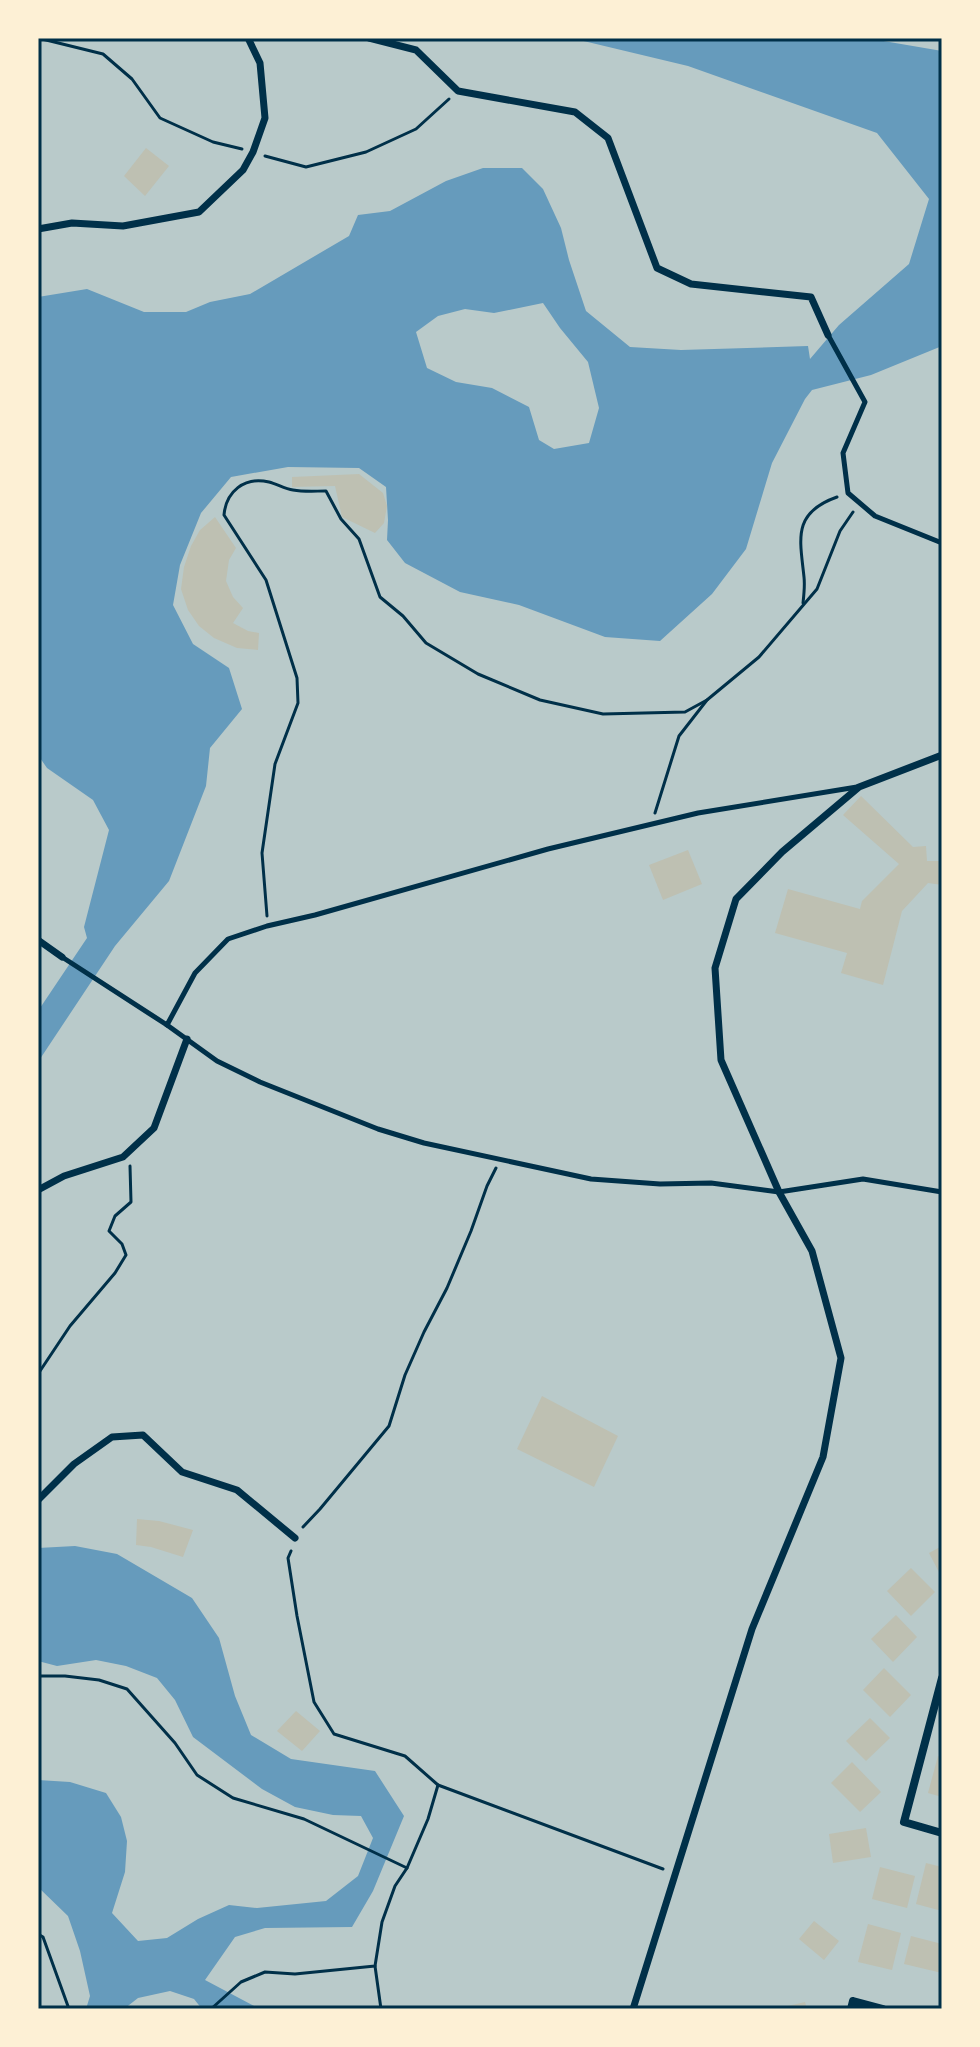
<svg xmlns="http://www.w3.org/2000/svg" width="980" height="2047" font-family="'Archivo Narrow',sans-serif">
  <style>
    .green { fill: #b9caca }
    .water { fill: #669bbc; fill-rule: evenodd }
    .building { fill: #bec0b2 }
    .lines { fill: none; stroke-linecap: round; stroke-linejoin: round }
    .path { stroke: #003049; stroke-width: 3 }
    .service { stroke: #003049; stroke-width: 5 }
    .pedestrian { stroke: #003049; stroke-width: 7 }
    .minor { stroke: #003049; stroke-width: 8 }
    .neatline { fill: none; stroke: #003049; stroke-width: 3 }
  </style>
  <rect width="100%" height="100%" fill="#fdf0d5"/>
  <rect class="green" x="38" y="38" width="904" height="1971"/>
  <g class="water">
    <path d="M571,38h295l76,13v295l-71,29 -59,15 -7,9 -33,64 -26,86 -34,45 -52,47 -55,-4 -86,-32 -59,-13 -55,-29 -18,-23 1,-20 -2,-33 -27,-19 -71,-1 -57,10 -30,36 -21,52 -7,40 20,39 36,24 13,41 -32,39 -4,38 -37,95 -54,65 -77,116v-51l49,-73 -3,-11 25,-97 -16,-30 -46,-32 -9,-13v-458l49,-8 57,23h42l24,-10 40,-8 99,-58 9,-21 32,-4 56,-30 37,-13h39l21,21 18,39 8,32 17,51 44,36 51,3 127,-4 2,13 29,-34 70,-61 20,-65 -52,-66 -189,-67zM543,303l17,25 28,34 11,46 -10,35 -35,6 -15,-9 -10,-33 -37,-19 -36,-6 -29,-14 -11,-36 22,-16 27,-7 29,4z"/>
    <path d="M75,1546l42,8 75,44 27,40 16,58 16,39 40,24 84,12 29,45 -31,75 -21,36 -87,1 -30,9 -30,43 55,29h-58l-8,-10 -24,-8 -32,7 -14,11h-38l4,-13 -10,-45 -12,-35 -30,-29v-107l32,2 36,11 15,24 6,24 -2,31 -13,41 26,28 29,-3 31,-19 31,-14 28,3 69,-7 32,-25 15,-38 -12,-22 -28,-1 -38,-8 -33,-18 -69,-52 -18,-37 -18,-22 -31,-12 -30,-6 -39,6 -19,-5v-113z"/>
  </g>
  <g class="building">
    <path d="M146,148l23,18 -24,30 -21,-20z"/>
    <path d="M359,474l24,19 4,13 -3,17 -9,10 -33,-16 -7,-31 -43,1v-10z"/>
    <path d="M215,517l21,31 -7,12 -3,21 7,16 10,11 -10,15 15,8 11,2 -1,17 -21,-2 -23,-10 -15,-12 -11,-16 -7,-21 3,-22 7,-21 9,-16z"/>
    <path d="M861,796l52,51 13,-1 1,15h15v24l-14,-2 -26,28 -19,74 -42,-12 6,-20 -72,-20 13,-44 72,20 2,-8 37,-37 -56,-49z"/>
    <path d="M688,850l14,34 -39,16 -14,-35z"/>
    <path d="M542,1396l76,40 -24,51 -77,-38z"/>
    <path d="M137,1519l22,2 34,9 -10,27 -32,-10 -15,-2z"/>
    <path d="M942,1546v32l-13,-25z"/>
    <path d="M911,1568l24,24 -24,24 -24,-25z"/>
    <path d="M896,1615l21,22 -24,25 -22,-23z"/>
    <path d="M884,1668l27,27 -21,22 -27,-27z"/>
    <path d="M296,1711l24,20 -18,20 -25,-20z"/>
    <path d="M870,1718l20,20 -24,23 -20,-20z"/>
    <path d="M938,1756l4,1v40l-14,-4z"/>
    <path d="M852,1762l29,30 -21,20 -29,-29z"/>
    <path d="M866,1828l5,29 -38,6 -4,-29z"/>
    <path d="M926,1863l16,4v44l-26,-7z"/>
    <path d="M880,1867l35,9 -8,32 -35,-9z"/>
    <path d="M814,1921l25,20 -15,19 -25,-21z"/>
    <path d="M868,1924l33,9 -9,37 -34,-8z"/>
    <path d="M911,1936l31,8v29l-38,-9z"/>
    <path d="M805,2002l2,7h-28v-1z"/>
  </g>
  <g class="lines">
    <g class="path">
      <path d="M38,38l65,16 29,25 28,39 53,24 29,7"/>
      <path d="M265,156l41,11 60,-15 50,-23 33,-30"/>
      <path d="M803,603c1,-9 2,-17 1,-26 -4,-38 -12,-64 33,-80"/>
      <path d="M655,813l24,-77 28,-36 52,-43 58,-68 23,-58 13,-19"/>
      <path d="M267,916l-5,-63 13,-89 23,-61 -1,-25 -31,-98 -42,-65c2,-23 20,-39 45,-33 8,2 16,7 24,8 11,2 22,1 33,1l15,28 18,20 21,58 23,19 23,27 52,31 62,26 63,14 82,-2 22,-12"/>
      <path d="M38,1374l32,-48 45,-53 11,-18 -4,-11 -13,-13 6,-15 16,-14 -1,-36"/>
      <path d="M303,1527l17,-18 69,-83 16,-51 19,-43 23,-44 24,-57 16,-45 9,-18"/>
      <path d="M38,1676h27l34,4 28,9 48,54 22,32 36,23 71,21 103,49"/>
      <path d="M438,1785l225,84"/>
      <path d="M38,1934l5,3 26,72"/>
      <path d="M375,1966l6,43"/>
      <path d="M211,2009l30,-27 24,-10 30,2 80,-8 7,-44 13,-36 12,-18 21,-49 10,-34 -33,-29 -71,-22 -20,-32 -17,-86 -9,-58 3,-7"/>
    </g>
    <g class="service">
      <path d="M828,335l37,67 -22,51 5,40 27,23 67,27"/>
      <path d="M62,957l105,68 28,-52 33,-34 39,-13 48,-11 233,-66 150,-36 159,-26"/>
      <path d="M167,1025l50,36 43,21 118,47 46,14 167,36 69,5 51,-1 68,9 84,-13 79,13"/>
    </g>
    <g class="pedestrian">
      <path d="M369,38l47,12 42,41 117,21 33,26 49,130 34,16 120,13 17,38"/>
      <path d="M38,229l34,-6 51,3 76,-14 44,-42 10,-18 12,-34 -5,-55 -12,-25"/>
      <path d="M38,940l24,17"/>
      <path d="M38,1190l26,-14 59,-19 31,-29 33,-89"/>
      <path d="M38,1500l36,-36 38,-27 31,-2 39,37 55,18 58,48"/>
      <path d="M633,2009l119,-380 71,-172 18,-99 -29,-107 -33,-59 -58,-132 -6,-92 21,-69 46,-47 77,-65 83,-32"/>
    </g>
    <g class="minor">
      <path d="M942,1678l-38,144 38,11"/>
      <path d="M851,2009l2,-8 30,8"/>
    </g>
  </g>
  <rect width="980" height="2047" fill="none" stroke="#fdf0d5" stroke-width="80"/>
  <rect x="40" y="40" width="900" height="1967" class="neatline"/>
</svg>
